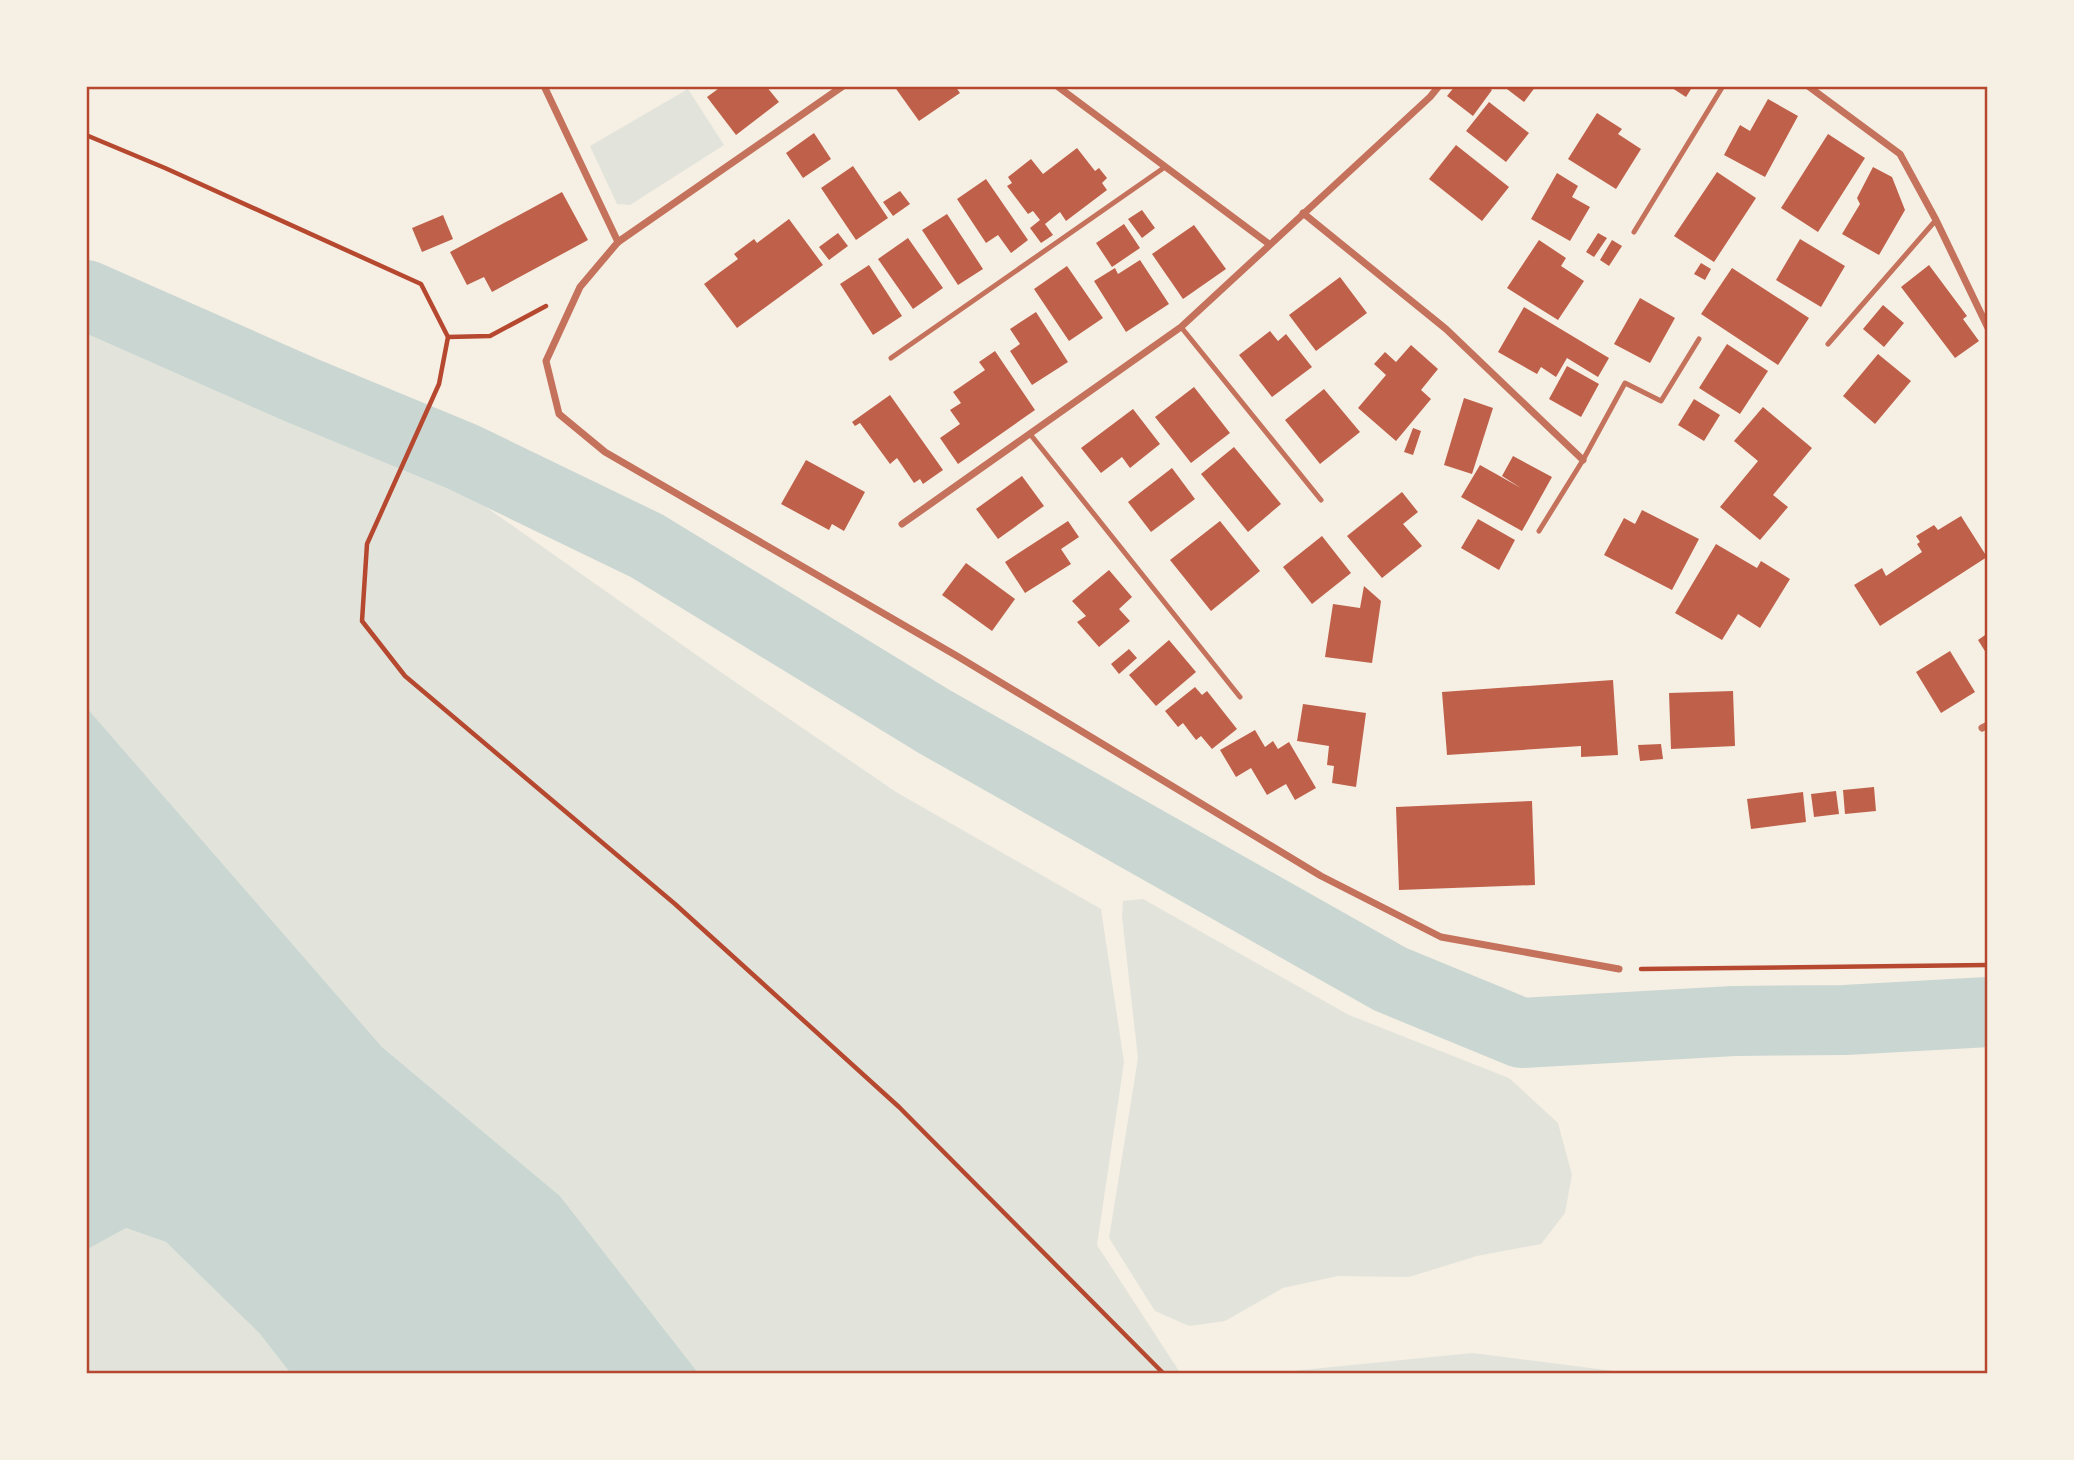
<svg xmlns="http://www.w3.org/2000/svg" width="2074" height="1460" font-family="Literata,serif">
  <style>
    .green { fill: #e2e4dc }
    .water { fill: #c9d6d2 }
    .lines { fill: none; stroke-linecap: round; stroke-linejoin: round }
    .river { stroke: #c9d6d2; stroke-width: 70 }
    .building { fill: #bf614a }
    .path { stroke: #b5482f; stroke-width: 4.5 }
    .service { stroke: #c5725c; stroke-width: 5 }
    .minor { stroke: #c5725c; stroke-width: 7 }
    .neatline { fill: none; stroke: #b5482f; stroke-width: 2.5 }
  </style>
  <rect width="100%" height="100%" fill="#f6efe4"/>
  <g class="green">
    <path d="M688,89l36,56 -94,60 -13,-1 -27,-58z"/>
    <path d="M86,320l177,84 210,94 252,177 171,117 205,117 23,153 -27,183 84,129h-482l-139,-178 -178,-149 -296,-340z"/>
    <path d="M1143,899l206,116 160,63 49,45 14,52 -7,38 -24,31 -64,12 -68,21 -71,-1 -55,12 -58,33 -36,5 -34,-15 -46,-73 29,-180 -16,-141 1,-16z"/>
    <path d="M126,1228l40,14 94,92 31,40h-205v-124z"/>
    <path d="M1472,1353l142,18 5,3h-339l12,-3z"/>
  </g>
  <path class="water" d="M86,707l296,340 178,149 139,178h-408l-31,-40 -94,-92 -40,-14 -40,22z"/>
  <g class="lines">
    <path class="river" d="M86,295l215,95 162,67 184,89 288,176 455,257 131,54 213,-12 111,-1 143,-8"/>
  </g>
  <g class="building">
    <path d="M722,86h44l13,16 -43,33 -29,-38z"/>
    <path d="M894,86h61l5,7 -41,28z"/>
    <path d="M1455,86h32l5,4 -19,26 -26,-20z"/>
    <path d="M1503,86h33l-12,16z"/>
    <path d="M1669,86h24l-7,11z"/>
    <path d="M1768,99l30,17 -33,61 -41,-22 16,-30 10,6z"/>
    <path d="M1489,102l40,31 -23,29 -40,-31z"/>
    <path d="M1597,113l25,16 -4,5 23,15 -25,40 -48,-30z"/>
    <path d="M814,133l17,26 -28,19 -17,-25z"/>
    <path d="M1828,134l37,24 -47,74 -37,-24z"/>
    <path d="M1456,145l53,42 -27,34 -53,-42z"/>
    <path d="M1077,148l18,23 4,-3 8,10 -5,5 5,7 -41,31 -6,-9 -15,12 8,11 -12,8 -11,-15 10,-8 -7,-9 -5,3 -21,-28 5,-3 -4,-6 23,-18 12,15z"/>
    <path d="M853,166l35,52 -32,22 -35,-52z"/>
    <path d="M1873,167l19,10 13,33 -26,45 -37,-21 18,-30 -3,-6z"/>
    <path d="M1717,172l39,26 -42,64 -40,-26z"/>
    <path d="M1557,173l21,13 -6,11 18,10 -20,34 -39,-22z"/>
    <path d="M986,179l42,61 -17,13 -13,-18 -12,8 -29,-44z"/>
    <path d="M900,191l10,13 -17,12 -10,-14z"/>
    <path d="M562,192l26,48 -96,52 -8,-15 -17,8 -17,-33z"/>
    <path d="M1142,210l13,18 -13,10 -14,-19z"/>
    <path d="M947,214l36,55 -25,16 -36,-55z"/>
    <path d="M443,215l10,24 -31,13 -10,-24z"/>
    <path d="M789,219l34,46 -86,63 -33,-44 34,-25 -4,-5 20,-15 3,4z"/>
    <path d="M1124,224l16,24 -28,19 -16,-24z"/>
    <path d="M1194,225l32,44 -43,30 -31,-45z"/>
    <path d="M838,233l10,13 -19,14 -10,-13z"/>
    <path d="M1598,233l9,5 -13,19 -8,-5z"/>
    <path d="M908,238l35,50 -30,21 -35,-50z"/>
    <path d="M1800,239l45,27 -24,41 -45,-27z"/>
    <path d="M1539,240l27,18 -5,8 23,15 -26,39 -51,-32z"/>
    <path d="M1612,240l10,6 -13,20 -9,-6z"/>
    <path d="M1140,260l29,44 -43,28 -32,-51 21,-13 3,6z"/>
    <path d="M1701,263l10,6 -6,11 -11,-6z"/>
    <path d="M869,265l33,51 -29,19 -33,-51z"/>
    <path d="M1929,265l38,51 -4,3 16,22 -24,17 -54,-71z"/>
    <path d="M1067,266l36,52 -34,23 -35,-52z"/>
    <path d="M1732,268l77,50 -31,47 -77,-51z"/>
    <path d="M1340,277l27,36 -51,38 -27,-36z"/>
    <path d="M1640,298l35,20 -25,45 -36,-19z"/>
    <path d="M1883,305l21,18 -20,24 -21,-18z"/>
    <path d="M1524,307l85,51 -11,19 -31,-19 -11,19 -15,-10 -4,7 -39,-22z"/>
    <path d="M1036,312l32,50 -36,23 -22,-34 10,-7 -10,-15z"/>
    <path d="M1270,331l8,10 8,-7 26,33 -40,30 -33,-42z"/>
    <path d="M1727,344l41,27 -28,43 -41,-26z"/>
    <path d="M1411,345l27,24 -17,21 10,9 -35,42 -38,-33 28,-33 -12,-11 11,-12 11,10z"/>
    <path d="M995,351l40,59 -77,54 -18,-26 20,-14 -10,-14 11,-7 -8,-11 32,-22 -6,-8z"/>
    <path d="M1878,354l33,27 -36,43 -32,-28z"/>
    <path d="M1567,366l32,18 -18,33 -32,-18z"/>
    <path d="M1194,387l36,46 -39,30 -36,-46z"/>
    <path d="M1324,389l36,43 -40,32 -35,-44z"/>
    <path d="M890,395l53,75 -20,14 -3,-5 -6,4 -17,-25 -7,6 -30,-41 -5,3 -3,-4z"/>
    <path d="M1464,398l29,10 -21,66 -28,-9z"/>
    <path d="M1694,399l26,16 -16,26 -26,-16z"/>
    <path d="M1763,407l49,41 -39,47 15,12 -28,33 -40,-33 38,-46 -24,-20z"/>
    <path d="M1133,409l27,35 -30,24 -8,-11 -21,16 -20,-25z"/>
    <path d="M1413,428l8,3 -8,24 -9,-3z"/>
    <path d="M1234,447l47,57 -33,28 -47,-58z"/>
    <path d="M1513,456l39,21 -30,54 -61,-34 19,-32 41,23 -19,-12z"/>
    <path d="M806,460l59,32 -21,39 -12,-7 -3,6 -48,-26z"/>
    <path d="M1172,468l23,31 -44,33 -23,-30z"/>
    <path d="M1022,476l22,30 -46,33 -22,-30z"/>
    <path d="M1402,492l16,20 -15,12 19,22 -40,32 -35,-42z"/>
    <path d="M1642,510l57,29 -27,51 -68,-35 20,-37 11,6z"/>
    <path d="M1961,516l26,41 -107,69 -26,-41 28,-17 4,8 36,-24 -5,-8 3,-2 -4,-6 18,-11 4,5z"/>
    <path d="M1478,519l37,21 -16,30 -38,-22z"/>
    <path d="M1068,521l11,16 -18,12 10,15 -46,29 -20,-31z"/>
    <path d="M1220,521l40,50 -49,40 -41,-51z"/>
    <path d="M1322,536l29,37 -39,31 -29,-37z"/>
    <path d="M1716,544l41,24 4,-7 29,18 -30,49 -22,-14 -16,26 -47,-27z"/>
    <path d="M966,563l49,36 -23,32 -50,-36z"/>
    <path d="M1109,570l23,27 -13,12 11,12 -31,26 -22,-25 9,-6 -14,-15z"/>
    <path d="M1364,586l17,15 -9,62 -47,-6 8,-53 27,4z"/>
    <path d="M1988,633v23l-10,-16z"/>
    <path d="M1169,640l27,32 -40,34 -27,-31z"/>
    <path d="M1129,649l8,9 -18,16 -8,-10z"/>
    <path d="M1950,651l25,41 -34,21 -25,-41z"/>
    <path d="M1613,680l5,75 -37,2v-11l-134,9 -5,-63z"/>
    <path d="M1195,687l7,8 5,-4 30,38 -25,20 -11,-13 -5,4 -13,-17 -5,4 -13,-16z"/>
    <path d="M1733,691l2,55 -64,3 -2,-56z"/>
    <path d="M1303,704l63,9 -10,74 -24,-4 2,-17 -7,-1 2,-19 -32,-5z"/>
    <path d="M1255,730l10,17 8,-6 5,8 11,-7 27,46 -21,12 -9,-16 -19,11 -16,-27 -15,9 -16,-27z"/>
    <path d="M1661,744l2,15 -23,2 -2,-16z"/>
    <path d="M1874,787l2,24 -31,3 -2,-24z"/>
    <path d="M1836,791l3,23 -25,3 -3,-23z"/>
    <path d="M1803,792l3,30 -55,7 -4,-30z"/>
    <path d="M1532,801l3,84 -136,5 -3,-83z"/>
  </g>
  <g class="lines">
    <g class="path">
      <path d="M86,135l79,33 256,116 27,53 -9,47 -72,160 -5,77 43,55 270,228 224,203 265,267"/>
      <path d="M448,337l42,-1 56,-30"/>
      <path d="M1641,969l347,-4"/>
    </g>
    <g class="service">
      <path d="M1634,232l89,-146"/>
      <path d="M1181,327l140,173"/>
      <path d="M1828,344l108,-124"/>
      <path d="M891,358l274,-191"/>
      <path d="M1030,434l210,263"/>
      <path d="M1539,531l44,-71 42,-77 36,18 38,-62"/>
    </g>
    <g class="minor">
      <path d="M544,86l74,156 225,-156"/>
      <path d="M1057,86l212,158"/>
      <path d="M1808,86l92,68 36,66 52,108"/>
      <path d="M1303,213l143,116 137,131"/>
      <path d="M618,242l-38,45 -34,74 13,53 46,38 352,204 364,220 120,61 178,32"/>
      <path d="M902,524l279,-197 249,-230 9,-11"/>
      <path d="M1982,728l6,-3"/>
    </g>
  </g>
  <rect width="2074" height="1460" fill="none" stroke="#f6efe4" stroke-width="175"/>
  <rect x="88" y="88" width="1898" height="1284" class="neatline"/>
</svg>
